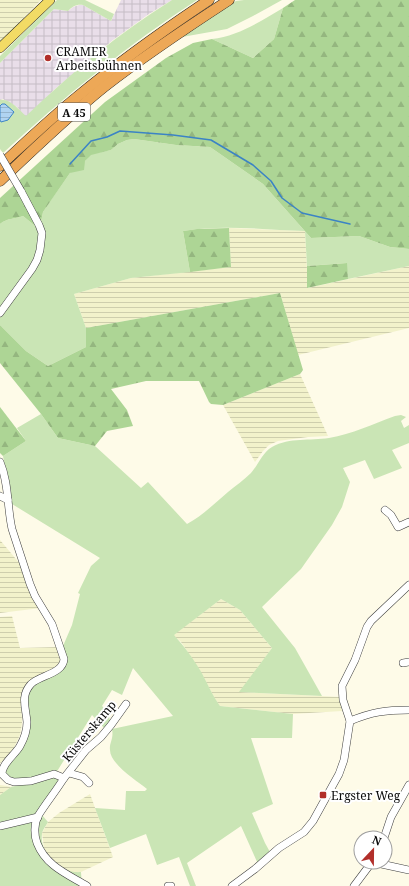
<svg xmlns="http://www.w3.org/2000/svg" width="409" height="886" font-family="'Noto Serif',serif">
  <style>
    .industrial { fill: url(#industrial-grid) }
    .farmland { fill: url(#farmland-rules) }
    .green { fill: #cae5b5 }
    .forest { fill: url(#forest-firs) }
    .water { fill: url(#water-rules); stroke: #3b83c5 }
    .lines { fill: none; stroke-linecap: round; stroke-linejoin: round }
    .stream { stroke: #3b83c5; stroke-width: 1.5 }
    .minor-casing { stroke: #3d3d3d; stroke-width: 8 }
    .major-casing { stroke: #1b1b1b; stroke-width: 10 }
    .highway-casing { stroke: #1b1b1b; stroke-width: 11 }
    .minor { stroke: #fff; stroke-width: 7 }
    .major { stroke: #f2db65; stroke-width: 9 }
    .highway { stroke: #eda857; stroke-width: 10 }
    .minor-bridge-casing { stroke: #3d3d3d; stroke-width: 8; stroke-linecap: butt }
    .minor-bridge { stroke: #fff; stroke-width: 7 }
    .poi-dot { fill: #b22f2a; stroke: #fff; stroke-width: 1.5 }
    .labels { text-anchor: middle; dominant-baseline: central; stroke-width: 4; stroke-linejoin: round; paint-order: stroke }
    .shield { fill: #fff; stroke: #545454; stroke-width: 1 }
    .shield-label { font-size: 11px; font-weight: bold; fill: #0a0a0a }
    .poi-label { font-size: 12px; fill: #0a0a0a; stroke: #fff; text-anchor: start }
    .street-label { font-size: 12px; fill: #0a0a0a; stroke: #fff }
  </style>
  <defs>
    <pattern id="industrial-grid" width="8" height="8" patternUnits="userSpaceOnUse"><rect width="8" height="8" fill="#e9dee9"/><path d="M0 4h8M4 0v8" fill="none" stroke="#c6bdc6"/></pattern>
    <pattern id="farmland-rules" width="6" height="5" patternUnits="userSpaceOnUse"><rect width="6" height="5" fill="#f2f2cb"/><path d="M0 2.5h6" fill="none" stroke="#cecead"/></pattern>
    <pattern id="forest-firs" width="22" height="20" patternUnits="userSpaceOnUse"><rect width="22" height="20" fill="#add595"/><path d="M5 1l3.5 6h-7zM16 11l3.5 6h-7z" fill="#94b67f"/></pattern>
    <pattern id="water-rules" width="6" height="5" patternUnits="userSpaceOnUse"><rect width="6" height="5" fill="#b0d4f2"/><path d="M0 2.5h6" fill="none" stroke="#96b5ce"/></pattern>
  </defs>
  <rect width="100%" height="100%" fill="#fefbe8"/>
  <path class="industrial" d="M121,0h51l-23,14 -36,26 -58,49 -29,28 -9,-10 -14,-8 -3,1v-37l54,-54 14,2 5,-4 6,-2h4l28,16z"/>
  <g class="farmland">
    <path d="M0,0h41l-41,42z"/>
    <path d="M229,228l76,3 3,57 101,-22v62l-111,27 -18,-62 -194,35 -12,-34 57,-16 100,-11z"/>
    <path d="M300,374l28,62 -20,1 -30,4 -9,4 -6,6 -8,11 -32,-57z"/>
    <path d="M0,540l21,25 20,43 -41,5z"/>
    <path d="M221,599l19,11 32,38 -32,44 100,5 2,14 -49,3 -73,-8 -4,-5 -17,-32 -18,-27 -8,-7z"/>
    <path d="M12,616l8,32 38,-1 4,11 -1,6 -32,19 -8,14 1,26 -2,12 -7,15 -8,10 -5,3v-146z"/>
    <path d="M0,785l7,1 4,1 -11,8z"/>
    <path d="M90,794l23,63 -32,15 -8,1 -16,-8 -8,-8 -5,-9 -2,-15 6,-11 11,-9z"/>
  </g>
  <g class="green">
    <path d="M57,0h28l29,14 -3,7 -28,-16c-7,-1 -11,2 -15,6l-14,-2 -54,54v-7z"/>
    <path d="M172,0h25c-70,45 -133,97 -194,153l-3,-4v-49c10,-2 19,10 26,16 45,-43 93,-83 146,-116z"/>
    <path d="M244,0h38l-29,16 -26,13 -45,8 54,-36z"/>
    <path d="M283,8l-9,31 -21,19 -41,-19c26,-3 49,-18 71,-31z"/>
    <path d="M134,139l42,6 34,2 53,37 48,54 48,-2 31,11 19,2v17l-61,13 -2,-16 -39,3 -2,-35c-40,-1 -82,-7 -122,0l7,41 -59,6 -57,16 12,34v19l-38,19 -22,-15 -26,-26v-10l38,-51 3,-42 2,-10 8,-12 19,-27 15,-12 6,-7 20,-4 7,-6 9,-4z"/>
    <path d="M23,216l11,9 3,-1 2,17 -4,19 -35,49v-85c7,-6 15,-5 23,-8z"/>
    <path d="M41,414l17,24 37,8 46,42 7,-6 39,42c15,-8 28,-21 41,-32 7,-6 16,-12 23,-19 8,-9 11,-20 21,-26 18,-10 38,-6 57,-9 23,-4 44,-14 66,-22l6,-1 5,2 -5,4 3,7 5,-3v18l-17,7 10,18 -28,11 -9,-19 -22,8 7,14 -8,25 -10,18 -31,44 -39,38 33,41 27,48 -83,-4 33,-44 -32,-38 -19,-11 -47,36c9,10 19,23 26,35 7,12 12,25 20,36l73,8 -1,24h-41l22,66 -21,9 13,30 5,9 -12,12 -17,-38 -54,37 9,23h-6l-11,-29 -22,8 -11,-31 -36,14 -15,-40 30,2 1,-19h19l2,-2c-10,-8 -37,-25 -37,-39 -1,-7 4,-11 2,-21l61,-13 -40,-48 -11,27 -10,-5 -10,16 6,6 2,9 -5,8 -13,-14 -36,58 -18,5 -30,1 -5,-10 19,-23 4,-45 6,-15 28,-15 3,-25 9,-21 8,-31 -2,-1 13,-27 9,-8 -88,-54 -9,-48 23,-15 -9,-13z"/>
    <path d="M50,777l10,2 -23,37 -37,8v-29l11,-8z"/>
    <path d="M41,814l7,8c-2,4 -5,7 -6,11 -3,22 19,41 39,39l1,14h-82v-58z"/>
  </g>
  <g class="forest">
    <path d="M295,0h114v249l-19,-2 -31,-11 -48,2 -48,-54 -53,-37 -34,-2 -42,-6 -7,1 -9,4 -7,6 -20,5 -6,6 -1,9 -14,3 -27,39 -2,10 -7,3 -11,-9c-8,3 -16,2 -23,8v-26l105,-96 61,-44 27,-15 19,-4 41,19 21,-19 9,-31z"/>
    <path d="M229,228l2,39 -41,5 -7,-41 14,-2z"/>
    <path d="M347,263l1,16 -41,9v-22z"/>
    <path d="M280,293l23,77 -3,4 -77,31 -12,-1 -2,-2 -10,-21h-53l-35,8 16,21 6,16 -26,5 -12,15 -37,-8 -17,-24 -41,-51v-38l26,26 22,15 38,-19v-19z"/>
    <path d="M0,407l26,34 -23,15 -3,-3z"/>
  </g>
  <path class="water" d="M2,104h3l9,8 -6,8 -7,2 -1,-2v-14z"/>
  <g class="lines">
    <path class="stream" d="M70,164l21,-23 16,-4 13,-6 53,4 38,5 42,25 18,16 11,17 20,15 48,11"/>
    <defs>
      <g id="minor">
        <path d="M0,313l32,-44 5,-9 3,-10 2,-17 -3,-8 -18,-34"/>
        <path d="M0,462c9,21 7,45 12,67l18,55 5,12 17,28 12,35c-1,15 -24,16 -33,25 -11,12 -5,24 -4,38 0,9 -3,17 -7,24 -5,9 -18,17 -18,28l6,6 6,2 17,-1 23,-7 10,4c-8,13 -18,25 -26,38 -4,8 -4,19 -1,27 9,23 30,31 50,43"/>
        <path d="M0,496l8,4"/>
        <path d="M385,510l6,5 7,12 11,-5"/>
        <path d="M403,663l6,-1"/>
        <path d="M350,721c22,-9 35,-11 59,-11"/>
        <path d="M69,773l14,4 6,6"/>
        <path d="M64,778l22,-28 15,-13 10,-12 15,-21"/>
        <path d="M0,826l38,-9"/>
        <path d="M384,838l7,-21 18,-32"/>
        <path d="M372,862l37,8"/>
        <path d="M168,886h3"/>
        <path d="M232,886l23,-17 24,-21 25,-16 9,-11 26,-47 5,-14 6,-39 -7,-21 -1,-14 13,-26 12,-33 4,-6 38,-36"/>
        <path d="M354,886l18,-24"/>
      </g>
      <path id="major" d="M0,48l50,-48"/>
      <g id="highway">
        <path d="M0,166c25,-23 50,-47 77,-69 42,-35 87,-67 132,-97"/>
        <path d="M0,181c34,-32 68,-65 104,-94 40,-31 82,-59 125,-87"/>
      </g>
    </defs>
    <use href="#minor" class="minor-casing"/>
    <use href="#major" class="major-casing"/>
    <use href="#highway" class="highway-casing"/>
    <use href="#minor" class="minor"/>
    <use href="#major" class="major"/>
    <use href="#highway" class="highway"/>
    <defs>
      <path id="minor-bridge" d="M0,155l21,36"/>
    </defs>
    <use href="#minor-bridge" class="minor-bridge-casing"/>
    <use href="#minor-bridge" class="minor-bridge"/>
  </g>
  <g class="poi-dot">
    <circle cx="48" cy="58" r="4"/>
    <rect x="319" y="791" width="8" height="8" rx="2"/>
  </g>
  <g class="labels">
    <rect class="shield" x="58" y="103" width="32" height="18" rx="3"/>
    <g class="shield-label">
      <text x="74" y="112">A 45</text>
    </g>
    <g class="poi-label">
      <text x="56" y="51">CRAMER<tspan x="56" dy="14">Arbeitsbühnen</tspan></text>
      <text x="331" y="795">Ergster Weg</text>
    </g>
    <g class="street-label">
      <text transform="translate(89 731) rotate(-50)">Küsterskamp</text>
    </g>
  </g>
  <g transform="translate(373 850) rotate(22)"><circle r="19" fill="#ffffff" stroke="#9d9d9d"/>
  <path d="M0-3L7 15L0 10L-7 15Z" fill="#b22f2a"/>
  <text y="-6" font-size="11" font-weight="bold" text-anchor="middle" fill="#0a0a0a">N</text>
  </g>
</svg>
